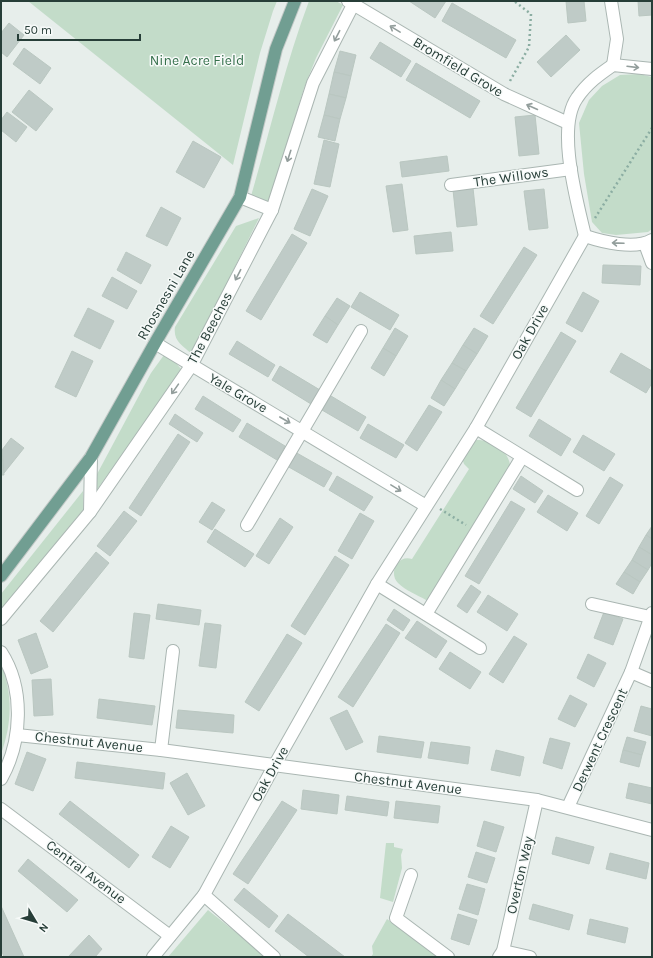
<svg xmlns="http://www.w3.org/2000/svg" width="653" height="958" font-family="Karla,sans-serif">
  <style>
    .green { fill: #c3dcc9 }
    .building { fill: #bfcbc7; stroke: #bac7c1 }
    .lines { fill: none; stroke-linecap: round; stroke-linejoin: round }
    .minor-casing { stroke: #aab6b2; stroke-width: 14 }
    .major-casing { stroke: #c3c9c7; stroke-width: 14 }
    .path { stroke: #8bada2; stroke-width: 2.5; stroke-dasharray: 2 3; stroke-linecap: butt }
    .minor { stroke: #fff; stroke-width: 12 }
    .major { stroke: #719e92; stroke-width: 12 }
    .oneway { stroke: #939e9c }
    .labels { text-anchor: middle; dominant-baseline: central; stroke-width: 3; stroke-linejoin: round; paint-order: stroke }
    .park-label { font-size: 14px; fill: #36704c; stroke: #f7faf9 }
    .street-label { font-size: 14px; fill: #273e38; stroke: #f7faf9 }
  </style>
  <rect width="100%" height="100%" fill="#e7eeeb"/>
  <g class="green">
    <path d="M28,1h249l-4,10 -13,42 -27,112z"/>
    <path d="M309,1h27l7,4 -27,53 -12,30 -35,115 -18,-7c19,-65 34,-131 58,-195z"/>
    <path d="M639,74l13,3v152l-4,3 -32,3 -14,-2 -10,-11 -8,-48 -5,-51 10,-23 13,-14 18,-11z"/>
    <path d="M259,218l-67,136c-10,-9 -19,-13 -17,-27l61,-101z"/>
    <path d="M164,355l10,6 8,9 -86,121v-15l55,-103z"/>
    <path d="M477,440c15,0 34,12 33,28l-80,131 -4,1c-9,-5 -21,-10 -28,-17 -10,-10 0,-29 14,-24l57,-90 -5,-5 -2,-6 9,-16z"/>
    <path d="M83,491v19l-82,99v-15z"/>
    <path d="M1,664c12,31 11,59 0,90z"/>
    <path d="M386,843h8v4l9,2 -2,6 1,13 -9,34 -13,-4z"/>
    <path d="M208,910l59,47h-99z"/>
    <path d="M387,919l52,38h-68l2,-3 -1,-8z"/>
  </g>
  <g class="building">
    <path d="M409,1h37l-11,17z"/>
    <path d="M566,1h18l2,20 -18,2z"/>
    <path d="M638,1h14v14l-13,1z"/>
    <path d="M452,3l64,37 -10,18 -64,-37z"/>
    <path d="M9,23l15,12 -17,22 -6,-5v-19z"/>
    <path d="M566,35l14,15 -29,27 -14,-15z"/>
    <path d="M380,42l31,19 -10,16 -31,-19z"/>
    <path d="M24,48l27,20 -11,16 -27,-20z"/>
    <path d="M340,51l16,4 -5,21 -17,-4z"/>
    <path d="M416,63l64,38 -10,17 -64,-38z"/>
    <path d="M334,72l17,4 -5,22 -17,-4z"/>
    <path d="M29,90l24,19 -17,22 -24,-19z"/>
    <path d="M329,94l17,4 -6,21 -16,-4z"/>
    <path d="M7,112l20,15 -11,15 -15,-12v-10z"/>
    <path d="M324,115l16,4 -5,22 -17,-4z"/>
    <path d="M535,115l4,39 -20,2 -4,-39z"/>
    <path d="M324,140l15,4 -9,43 -16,-3z"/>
    <path d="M193,141l28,16 -17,31 -28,-16z"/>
    <path d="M447,156l2,15 -47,6 -2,-15z"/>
    <path d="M402,184l6,46 -15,2 -7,-46z"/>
    <path d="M473,188l4,37 -20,2 -4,-37z"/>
    <path d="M312,189l16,7 -18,40 -16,-7z"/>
    <path d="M544,189l4,39 -19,2 -5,-39z"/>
    <path d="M161,207l20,11 -14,28 -21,-10z"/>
    <path d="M451,232l2,19 -37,3 -2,-18z"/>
    <path d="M292,234l15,9 -46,77 -15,-9z"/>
    <path d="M524,247l13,8 -44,69 -13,-8z"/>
    <path d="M126,252l25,13 -10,19 -24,-14z"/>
    <path d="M603,265l38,1 -1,19 -38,-2z"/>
    <path d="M112,277l25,14 -10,18 -25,-13z"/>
    <path d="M360,292l39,23 -9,15 -39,-23z"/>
    <path d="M583,292l16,9 -17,31 -16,-9z"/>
    <path d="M337,298l13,8 -12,19 -13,-9z"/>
    <path d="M88,308l26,13 -14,28 -26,-13z"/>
    <path d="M325,316l13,9 -11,18 -14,-8z"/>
    <path d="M395,328l13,8 -12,20 -13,-8z"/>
    <path d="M474,328l14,8 -11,18 -14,-9z"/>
    <path d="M561,332l15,9 -45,76 -15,-9z"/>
    <path d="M237,341l38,24 -7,12 -39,-23z"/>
    <path d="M463,345l14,9 -11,17 -14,-8z"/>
    <path d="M383,348l13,8 -12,20 -13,-8z"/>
    <path d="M72,351l21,10 -17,36 -21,-10z"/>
    <path d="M621,353l31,18v12l-6,10 -36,-21z"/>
    <path d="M452,363l14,8 -11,18 -14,-9z"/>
    <path d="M280,366l40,24 -9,14 -39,-24z"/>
    <path d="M441,380l14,9 -11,17 -13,-8z"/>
    <path d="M203,396l38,24 -8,12 -38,-23z"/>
    <path d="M331,396l35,21 -8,14 -36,-21z"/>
    <path d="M429,405l13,7 -25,39 -12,-8z"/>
    <path d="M175,414l28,19 -6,9 -28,-18z"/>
    <path d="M539,419l32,20 -10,17 -32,-20z"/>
    <path d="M247,423l38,23 -8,14 -38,-23z"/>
    <path d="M368,424l36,21 -8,13 -36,-20z"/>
    <path d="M178,434l12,8 -49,74 -12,-8z"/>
    <path d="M583,435l32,19 -11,17 -31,-19z"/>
    <path d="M11,438l13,10 -20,25 -2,-23z"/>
    <path d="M1,445l3,30h-3z"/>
    <path d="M295,452l37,21 -8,14 -37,-21z"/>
    <path d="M337,476l36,21 -9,14 -35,-21z"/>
    <path d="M521,476l22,15 -8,12 -22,-14z"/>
    <path d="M610,477l13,8 -24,39 -13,-8z"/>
    <path d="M548,495l30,18 -11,18 -30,-19z"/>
    <path d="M511,501l14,8 -46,75 -14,-8z"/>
    <path d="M212,502l13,8 -13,20 -13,-8z"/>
    <path d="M124,511l13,10 -27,35 -13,-10z"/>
    <path d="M360,513l14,8 -22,38 -14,-8z"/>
    <path d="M280,518l13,9 -24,37 -13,-8z"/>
    <path d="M652,526v13l-6,-4z"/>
    <path d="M215,529l39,25 -9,13 -38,-25z"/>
    <path d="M646,535l6,4v16l-13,-8z"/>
    <path d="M639,547l13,8v8l-4,7 -16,-10z"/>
    <path d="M96,552l13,11 -56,69 -13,-11z"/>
    <path d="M335,556l14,9 -44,70 -14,-9z"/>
    <path d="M632,560l16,10 -8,12 -16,-10z"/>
    <path d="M624,572l16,10 -7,12 -17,-10z"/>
    <path d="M471,585l10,7 -14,21 -10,-7z"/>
    <path d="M488,595l30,19 -11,17 -30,-19z"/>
    <path d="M158,604l43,6 -2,15 -43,-6z"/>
    <path d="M394,609l16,11 -7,11 -16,-11z"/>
    <path d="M604,612l19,7 -10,26 -19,-7z"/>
    <path d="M134,613l16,2 -6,44 -15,-2z"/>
    <path d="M417,621l30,20 -11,17 -31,-20z"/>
    <path d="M205,623l16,2 -5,43 -17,-2z"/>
    <path d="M386,624l14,9 -47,74 -15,-10z"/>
    <path d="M36,633l12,34 -17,7 -13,-34z"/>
    <path d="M287,634l15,9 -43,68 -14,-9z"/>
    <path d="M514,636l13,8 -24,39 -14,-9z"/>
    <path d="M450,652l31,20 -11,17 -31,-20z"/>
    <path d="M588,654l18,9 -12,24 -17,-9z"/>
    <path d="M51,679l2,36 -19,1 -2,-36z"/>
    <path d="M570,695l17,9 -12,23 -17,-8z"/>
    <path d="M99,699l56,7 -3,19 -55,-7z"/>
    <path d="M641,706l11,3v27l-18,-5z"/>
    <path d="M178,710l56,5 -1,18 -57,-5z"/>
    <path d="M347,710l16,32 -17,8 -16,-32z"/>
    <path d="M379,736l45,6 -3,16 -44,-6z"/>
    <path d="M627,737l19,5 -4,13 -19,-5z"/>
    <path d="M550,738l20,5 -8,26 -19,-6z"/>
    <path d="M431,742l39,5 -2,17 -40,-6z"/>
    <path d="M496,750l28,7 -4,19 -29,-6z"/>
    <path d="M623,750l19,5 -3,12 -19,-5z"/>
    <path d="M27,752l19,7 -13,32 -18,-7z"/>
    <path d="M77,762l88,11 -2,16 -88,-11z"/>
    <path d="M187,773l18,33 -17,9 -18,-32z"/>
    <path d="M629,783l23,5v16l-26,-6z"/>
    <path d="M303,790l36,5 -2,19 -36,-5z"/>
    <path d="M347,796l42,6 -2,14 -42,-6z"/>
    <path d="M70,801l69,54 -10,13 -70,-54z"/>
    <path d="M282,801l15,9 -49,74 -15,-10z"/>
    <path d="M396,801l44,5 -2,17 -44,-5z"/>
    <path d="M484,821l20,6 -8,25 -19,-6z"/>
    <path d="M171,826l18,11 -19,31 -18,-11z"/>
    <path d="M556,837l38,10 -5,17 -37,-10z"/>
    <path d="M476,852l19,6 -8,25 -19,-6z"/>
    <path d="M610,853l39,10 -3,16 -40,-10z"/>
    <path d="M28,859l50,41 -11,12 -49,-41z"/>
    <path d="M467,884l18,5 -7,26 -19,-6z"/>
    <path d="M244,888l34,28 -9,12 -35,-28z"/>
    <path d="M533,904l40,11 -4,15 -40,-11z"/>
    <path d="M1,906l23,51h-20l-3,-8z"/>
    <path d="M288,914l57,43h-36l-34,-26z"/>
    <path d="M458,914l19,6 -8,25 -18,-6z"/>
    <path d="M590,919l38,9 -3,15 -38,-9z"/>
    <path d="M89,935l13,14 -7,8h-27z"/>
  </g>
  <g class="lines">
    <defs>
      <g id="minor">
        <path d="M348,1l156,93 64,29"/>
        <path d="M611,1l6,38 -4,26"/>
        <path d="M451,185l120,-16"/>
        <path d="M240,197l32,13"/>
        <path d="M585,236c-8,-35 -29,-108 -8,-138 10,-15 23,-24 36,-33l39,4"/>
        <path d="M585,236c18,6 50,14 67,4"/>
        <path d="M645,244l7,19"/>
        <path d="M155,343l271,163"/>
        <path d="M476,428l101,62"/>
        <path d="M90,512l1,-55"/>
        <path d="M247,525l114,-194"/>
        <path d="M377,584l103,64"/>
        <path d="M592,604l58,13"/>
        <path d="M426,614l96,-157"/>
        <path d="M1,619l89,-107 101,-146 81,-156 41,-127 42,-82"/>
        <path d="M1,652c24,37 21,90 0,127"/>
        <path d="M631,672l21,9"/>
        <path d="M17,735l144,15 376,50 115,30"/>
        <path d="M161,750l12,-99"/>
        <path d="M568,807l63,-135 21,-59"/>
        <path d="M1,809l169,127"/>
        <path d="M411,875l-15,43 52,39"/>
        <path d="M204,895l70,62"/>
        <path d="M503,951l27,6"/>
        <path d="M153,957l51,-62 70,-129 103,-182 99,-156 109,-192"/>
        <path d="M499,957l4,-6 34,-151"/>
      </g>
      <path id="major" d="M1,576l90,-119 64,-114 85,-146 36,-148 19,-48"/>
    </defs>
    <use href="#minor" class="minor-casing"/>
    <use href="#major" class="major-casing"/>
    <g class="path">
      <path d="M510,81l19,-34 2,-33 -17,-13"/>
      <path d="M595,218l57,-90"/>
      <path d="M440,509l26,16"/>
    </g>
    <use href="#minor" class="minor"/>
    <use href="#major" class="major"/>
  </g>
  <defs><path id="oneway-shaft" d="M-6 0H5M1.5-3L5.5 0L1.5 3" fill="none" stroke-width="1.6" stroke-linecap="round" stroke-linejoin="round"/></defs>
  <g class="oneway">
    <use href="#oneway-shaft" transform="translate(395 29) rotate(-149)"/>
    <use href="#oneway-shaft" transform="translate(337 36) rotate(117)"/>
    <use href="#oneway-shaft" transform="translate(633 67) rotate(7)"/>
    <use href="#oneway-shaft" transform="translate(532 107) rotate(-156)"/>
    <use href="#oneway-shaft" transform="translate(289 156) rotate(108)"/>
    <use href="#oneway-shaft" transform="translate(618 243) rotate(-178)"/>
    <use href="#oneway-shaft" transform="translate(238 275) rotate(117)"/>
    <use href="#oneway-shaft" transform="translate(175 389) rotate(125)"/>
    <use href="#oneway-shaft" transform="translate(285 420) rotate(30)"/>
    <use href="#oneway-shaft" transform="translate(396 488) rotate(31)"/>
  </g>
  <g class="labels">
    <g class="park-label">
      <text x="197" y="60">Nine Acre Field</text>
    </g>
    <g class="street-label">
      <text transform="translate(458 67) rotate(31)">Bromfield Grove</text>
      <text transform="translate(511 177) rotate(-8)">The Willows</text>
      <text transform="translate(166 295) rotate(-60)">Rhosnesni Lane</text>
      <text transform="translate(210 328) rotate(-62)">The Beeches</text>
      <text transform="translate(530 332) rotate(-61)">Oak Drive</text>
      <text transform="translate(238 393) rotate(30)">Yale Grove</text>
      <text transform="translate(600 740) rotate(-65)">Derwent Crescent</text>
      <text transform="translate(89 742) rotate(6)">Chestnut Avenue</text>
      <text transform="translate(270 774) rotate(-61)">Oak Drive</text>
      <text transform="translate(408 783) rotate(7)">Chestnut Avenue</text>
      <text transform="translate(86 872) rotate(37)">Central Avenue</text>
      <text transform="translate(520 875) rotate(-77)">Overton Way</text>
    </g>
  </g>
  <rect width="653" height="958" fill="none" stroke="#273e38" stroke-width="4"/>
  <g transform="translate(36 922) rotate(128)" stroke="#f7faf9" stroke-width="3" paint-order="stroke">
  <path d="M0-3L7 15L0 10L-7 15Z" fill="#273e38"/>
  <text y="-6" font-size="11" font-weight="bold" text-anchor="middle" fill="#273e38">N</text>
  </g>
  <path d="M18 34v6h122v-6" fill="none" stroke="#273e38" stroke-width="2"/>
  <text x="24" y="34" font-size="12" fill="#273e38" stroke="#f7faf9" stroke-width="3" paint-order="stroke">50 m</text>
</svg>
